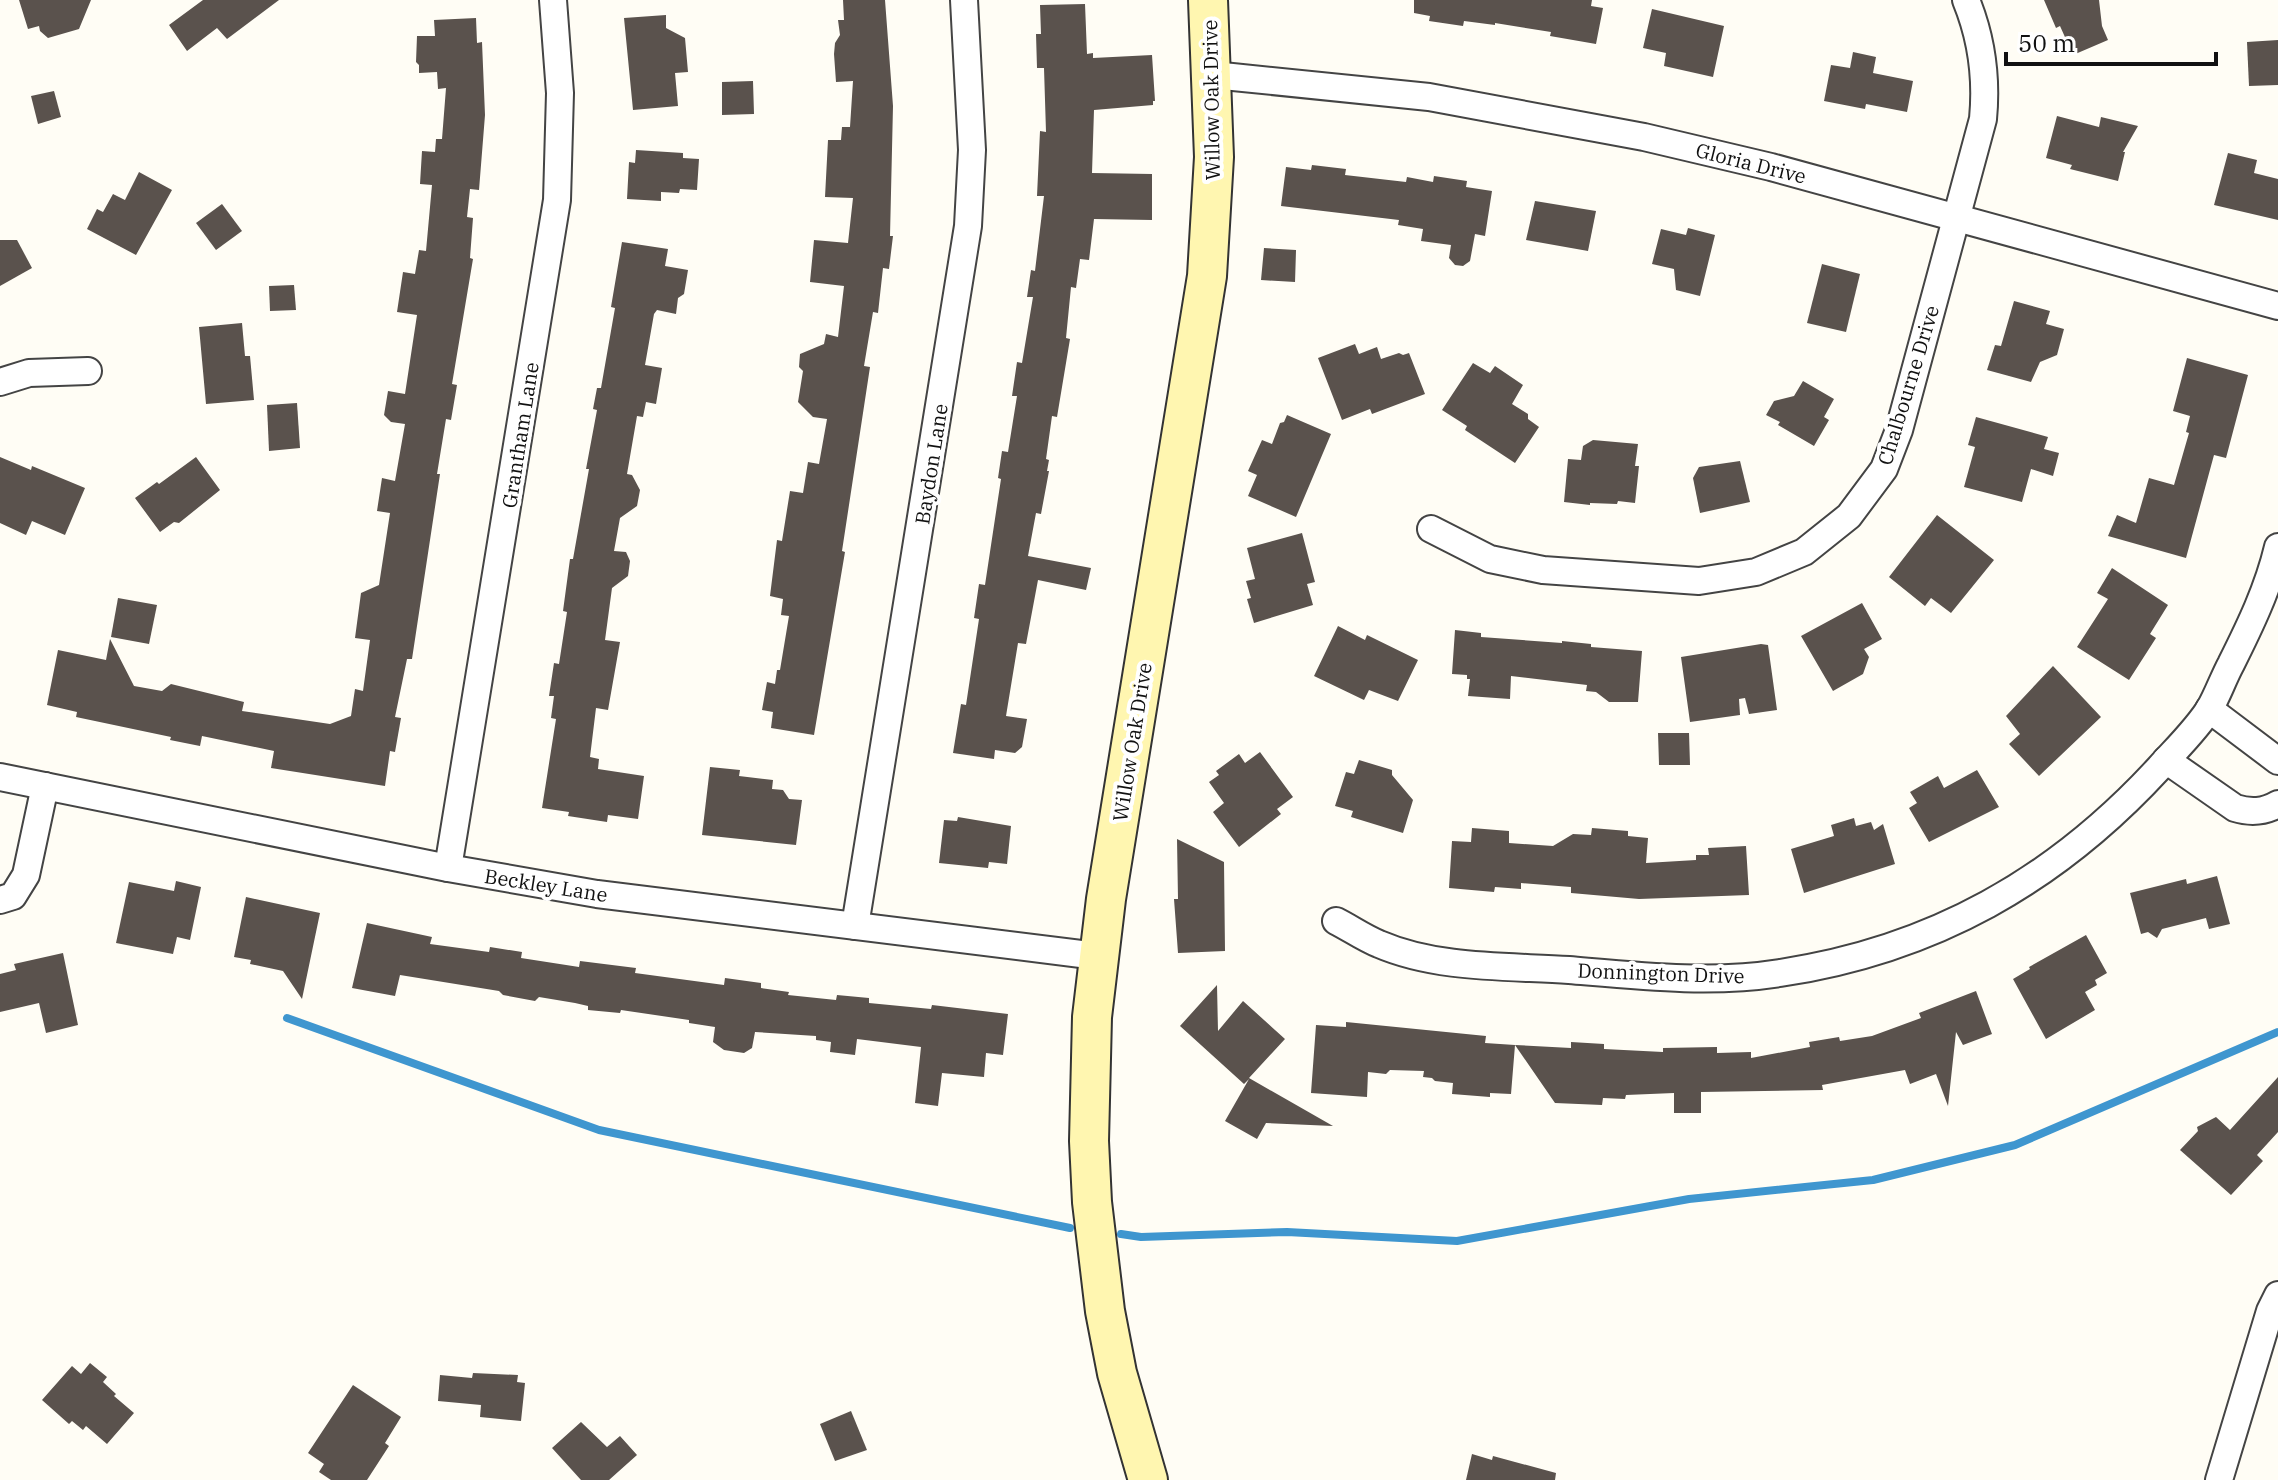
<svg xmlns="http://www.w3.org/2000/svg" width="2278" height="1480" font-family="'IBM Plex Serif',serif">
  <style>
    .lines { fill: none; stroke-linecap: round; stroke-linejoin: round }
    .stream { stroke: #3f96cf; stroke-width: 8 }
    .building { fill: #5a524d }
    .street-casing { stroke: #444; stroke-width: 30 }
    .secondary-casing { stroke: #333; stroke-width: 42 }
    .street { stroke: #fff; stroke-width: 26 }
    .secondary { stroke: #fff6b0; stroke-width: 38 }
    .labels { text-anchor: middle; dominant-baseline: central; stroke-width: 8; stroke-linejoin: round; paint-order: stroke }
    .street-label { font-size: 20px; fill: #111; stroke: #fff }
  </style>
  <rect width="100%" height="100%" fill="#fffdf5"/>
  <g class="lines">
    <g class="stream">
      <path d="M287,1018l312,112 471,98"/>
      <path d="M1121,1234l20,3 146,-5 170,9 232,-42 184,-19 142,-35 263,-113"/>
    </g>
  </g>
  <g class="building">
    <path d="M19,0h72l-12,29 -31,9 -8,-7 -1,-5 -11,3z"/>
    <path d="M203,0h76l-52,39 -10,-11 -30,23 -18,-26z"/>
    <path d="M843,0h42l8,106 -3,130h3l-4,33 -6,-1 -5,45 -5,-1 -9,54 6,1 -28,184 3,1 -31,183 -43,-7 2,-16 -11,-2 5,-28 8,2 2,-14h3l9,-54 -8,-1 2,-16 -13,-3 7,-56 5,1 8,-50 13,2 5,-31 11,2 8,-45 -14,-2 -15,-15 5,-31 -4,-4 1,-13 24,-10 2,-10 12,3 6,-51 -34,-4 4,-42 34,3 5,-45 -28,-1 3,-57h13l1,-13h8l3,-46 -17,1 -2,-28 1,-11 5,-8 -2,-15h6z"/>
    <path d="M1414,0h178l-1,6 12,2 -7,36 -46,-8 1,-4 -56,-9v2l-31,-4 -1,5 -34,-5 1,-5 -16,-3z"/>
    <path d="M2044,0h55l3,26 6,14 -35,15 -13,-29 -4,2z"/>
    <path d="M1085,4l2,50 6,-1v5l59,-3 3,46h-2v4l-59,5 -2,63 60,1v46l-58,-1 -5,41 -9,-1 -4,29 -5,-1 -5,51 4,1 -13,78 -5,-1 -6,43 3,1 -2,11h2l-8,43 -5,-1 -8,43 63,12 -5,22 -48,-10 -12,64 -8,-1 -12,73 21,3 -5,28 -7,6 -20,-3 -1,9 -41,-6 8,-49 5,1 13,-86 -5,-1 5,-34 6,1 16,-106 -3,-1 4,-27 6,1 9,-56h-5l5,-34 5,1 11,-66h-6l4,-27 4,1 9,-75h-7l3,-65 6,1 -2,-64h-7l-1,-34h5l-1,-29z"/>
    <path d="M1652,9l72,17 -11,51 -49,-11 2,-13 -23,-5z"/>
    <path d="M666,15v13l19,10 3,34 -13,1 3,33 -45,4 -9,-92z"/>
    <path d="M476,18l1,25 5,-1 3,73 -6,75 -9,-1 -3,28 6,1 -3,40 3,1 -21,125 5,1 -6,35 -5,-1 -9,55h3l-28,185h-5l-12,58 6,1 -6,34 -5,-1 -5,35 -114,-18 3,-17 -72,-15 -2,10 -30,-6 1,-3 -95,-20 1,-5 -30,-7 11,-55 48,10 4,-21 24,47 28,5 9,-7 73,18 -2,9 88,13 21,-8 4,-27 8,2 7,-51 -15,-2 6,-45 18,-8 11,-72 -13,-2 5,-33 13,3 10,-57 -14,-2 -7,-7 4,-24 17,3 12,-79 -20,-3 6,-40 12,2 4,-24 7,1 6,-66 -12,-1 2,-33 13,1 1,-13h6l4,-51 -8,1 -1,-17 -18,1v-8l-3,-3 1,-26h18l-1,-16z"/>
    <path d="M2278,40v45l-29,1 -2,-44z"/>
    <path d="M1853,52l23,5 -3,16 40,8 -6,31 -41,-8 -1,5 -41,-8 7,-36 19,3z"/>
    <path d="M753,81l1,33 -32,1v-33z"/>
    <path d="M54,91l7,26 -23,7 -7,-28z"/>
    <path d="M2057,116l42,11 2,-10 37,9 -15,26h2l-7,29 -48,-12 2,-4 -26,-7z"/>
    <path d="M636,150l47,3v5l16,1 -2,31 -17,-1 -1,4 -18,-1v9l-34,-2 2,-37 6,1z"/>
    <path d="M2228,153l29,7 -3,13 24,6v41l-64,-15z"/>
    <path d="M1312,165l34,4 -1,6 61,7 1,-5 26,5 1,-6 33,5 -1,6 26,4 -7,45 -10,-2 -5,27 -7,5 -8,-1 -6,-7 2,-13 -30,-4 2,-12 -25,-4 1,-5 -118,-14 5,-39 25,3z"/>
    <path d="M139,172l33,18 -36,65 -49,-26 10,-20 6,3 10,-18 12,6z"/>
    <path d="M1535,201l61,10 -8,40 -62,-11z"/>
    <path d="M222,204l20,27 -26,19 -20,-27z"/>
    <path d="M1688,228l27,7 -15,61 -24,-6 -2,-21 -22,-5 9,-35 25,6z"/>
    <path d="M0,240h17l15,28 -32,18z"/>
    <path d="M622,242l46,7 -3,17 23,4 -4,24 -6,4 -2,16 -19,-4 -3,4 -9,51 17,3 -6,36 -10,-2 -3,15 -6,-1 -10,58 5,1 8,15 -3,16 -17,12 -6,33 12,1 4,9 -2,15 -16,12 -7,52 15,2 -12,68 -12,-2 -6,49 9,2 -1,10 46,7 -6,43 -30,-4 -1,7 -39,-6 1,-4 -27,-4 14,-89 -5,-1 3,-22h-5l5,-33 5,1 8,-52 -4,-1 7,-52h3l16,-90h-3l11,-59 -4,-1 4,-21h4l14,-80 -4,-1z"/>
    <path d="M1264,248l32,2 -1,32 -34,-2z"/>
    <path d="M1822,264l38,10 -14,58 -39,-9z"/>
    <path d="M294,285l2,25 -26,1 -1,-25z"/>
    <path d="M2014,301l36,10 -4,13 18,5 -7,26 -17,7 -9,20 -44,-12 8,-25 6,1z"/>
    <path d="M242,323l3,33h5l4,44 -48,4 -7,-77z"/>
    <path d="M1355,344l4,10 18,-7 4,12 18,-6 4,2 6,-2 16,41 -53,20 -2,-5 -28,11 -24,-62z"/>
    <path d="M2187,358l61,17 -22,83 -12,-3 -28,103 -78,-22 9,-21 19,8 13,-45 25,7 15,-52 -3,-1 4,-16 -17,-5z"/>
    <path d="M1473,363l17,10 5,-7 28,19 -11,19 16,10v5l11,8 -24,36 -50,-33 2,-4 -25,-16z"/>
    <path d="M1803,381l31,18 -10,18 5,3 -15,26 -36,-21 2,-3 -14,-7 8,-14 20,-5z"/>
    <path d="M297,403l3,45 -31,3 -2,-46z"/>
    <path d="M1287,415l44,19 -35,83 -48,-21 9,-21 -9,-4 14,-31 10,4 8,-21 4,-1z"/>
    <path d="M1976,417l72,20 -4,12 15,4 -6,23 -22,-7 -9,33 -58,-15 11,-40 -7,-2z"/>
    <path d="M1593,440l45,4 -3,22h4l-4,37 -17,-2 -1,3 -27,-1v2l-26,-3 4,-43 13,1 2,-14z"/>
    <path d="M0,457l31,13 1,-4 53,22 -20,47 -33,-14 -6,14 -26,-12z"/>
    <path d="M196,457l24,33 -41,33 -5,-1 -14,10 -25,-34 22,-16 2,2z"/>
    <path d="M1740,461l10,41 -50,11 -7,-35 6,-11z"/>
    <path d="M1937,515l57,45 -43,53 -20,-15 -6,8 -36,-29z"/>
    <path d="M1302,533l13,49 -8,2 6,21 -59,18 -7,-24 4,-1 -5,-17 9,-2 -8,-31z"/>
    <path d="M2112,568l56,37 -18,29 6,4 -27,42 -52,-33 31,-48 -11,-6z"/>
    <path d="M118,598l39,7 -8,39 -38,-7z"/>
    <path d="M1862,603l20,36 -18,10 5,8 -6,17 -30,17 -32,-55z"/>
    <path d="M1338,626l27,14 2,-5 51,25 -20,41 -29,-11 -5,10 -50,-24z"/>
    <path d="M1455,630l26,3v4l81,6v-2l29,3v3l51,4 -4,51h-29l-13,-10 -10,-1 1,-6 -76,-9 -1,23 -42,-3 2,-17h-3v-4l-15,-1z"/>
    <path d="M1761,644l7,1 9,65 -28,4 -4,-16 -6,1 1,16 -50,7 -9,-65z"/>
    <path d="M2053,666l48,51 -62,59 -30,-32 11,-10 -14,-18z"/>
    <path d="M1658,733h31l1,32h-31z"/>
    <path d="M1260,752l33,45 -16,12 4,5 -42,33 -26,-35 11,-9 -15,-21 10,-7 -3,-4 23,-17 6,9z"/>
    <path d="M1359,760l33,10v5l21,25 -10,33 -52,-16 2,-6 -18,-5 11,-34 8,2z"/>
    <path d="M710,767l30,3 -1,6 34,4 -1,9 11,1 6,9 13,1 -6,45 -94,-10z"/>
    <path d="M1977,770l22,37 -70,35 -20,-34 8,-5 -7,-11 28,-16 6,12z"/>
    <path d="M958,817l53,9 -4,38 -18,-2 -1,6 -49,-5 5,-43 13,1z"/>
    <path d="M1854,818l2,8 15,-4 3,8 9,-6 12,40 -91,29 -13,-44 43,-13 -3,-11z"/>
    <path d="M1472,828l37,3v12l44,3 20,-12 18,1 1,-7 36,3v5l20,2 -2,25 50,-3v-5h13l-1,-7 38,-2 3,49 -110,4 -68,-6v-6l-50,-4v6l-26,-2 -1,5 -45,-4 3,-47 19,1z"/>
    <path d="M1177,839l47,23 1,89 -47,2 -4,-54h4z"/>
    <path d="M2217,876l13,48 -21,5 -3,-11 -44,11 -5,9 -9,-6 -7,2 -11,-41 56,-14 1,5z"/>
    <path d="M176,881l25,6 -11,53 -13,-3 -4,17 -57,-11 13,-61 45,9z"/>
    <path d="M246,897l74,16 -18,86 -19,-28 -33,-7 1,-4 -17,-3z"/>
    <path d="M367,923l65,14 -2,7 59,8 1,-5 32,5 -1,6 58,9 1,-6 56,7 -1,5 89,12 1,-7 36,5v5l28,4 -1,3 48,5 1,-5 32,3v5l62,6 1,-4 76,9 -5,41 -17,-2 -2,24 -42,-4 -4,33 -23,-3 6,-56 -64,-8 -2,16 -25,-3 1,-10 -15,-2v-4l-61,-4 -3,16 -8,5 -20,-3 -11,-8 2,-15 -26,-4v-3l-68,-10 -1,3 -32,-3v-4l-13,-3 -36,-6 -4,4 -32,-6 -4,-4 -99,-16 -5,21 -43,-8z"/>
    <path d="M2086,935l21,38 -12,7 2,5 -12,7 10,18 -49,29 -33,-60 17,-10 -1,-2z"/>
    <path d="M63,953l15,72 -32,8 -7,-30 -39,9v-38l16,-4 -2,-6z"/>
    <path d="M1217,985l1,46 25,-30 42,38 -36,39 84,48 -67,-3 -9,16 -32,-18 24,-42 -5,5 -64,-58z"/>
    <path d="M1976,991l16,43 -29,11 -7,-13 -8,74 -12,-32 -26,10 -5,-14 -83,15 1,5 -122,2v21h-27v-20l-48,2 -1,4 -22,-1 -1,7 -47,-2 -40,-58 56,3v-6l33,2v5l59,3v-4l54,-1v6l34,-1v6l59,-11 -1,-5 30,-5 1,4 32,-5 49,-18 -2,-5z"/>
    <path d="M1346,1022l140,14 -1,7 30,2 -4,49 -21,-1v4l-38,-3 1,-11 -18,-2 -3,-3 -9,-1 1,-6 -34,-1 -4,4 -18,-2 -1,25 -56,-4 5,-68 30,2z"/>
    <path d="M2278,1077v55l-21,23 6,6 -32,34 -51,-45 18,-19 -1,-4 19,-10 14,13z"/>
    <path d="M90,1363l17,14 -4,5 13,12 -2,2 20,17 -27,31 -21,-18 -3,4 -11,-9 -3,3 -27,-24 30,-34 9,8z"/>
    <path d="M473,1373l45,2 -1,7 8,1 -4,38 -41,-4 1,-12 -43,-4 2,-26 32,3z"/>
    <path d="M353,1385l48,32 -16,26 4,3 -22,34h-36l-12,-8 5,-8 -16,-11z"/>
    <path d="M851,1411l16,39 -32,11 -15,-37z"/>
    <path d="M581,1422l26,25 13,-11 17,19 -28,25h-28l-29,-32z"/>
    <path d="M1472,1454l20,6 1,-4 63,17 -1,7h-89z"/>
  </g>
  <g class="lines">
    <defs>
      <g id="street">
        <path d="M1213,75l216,22 215,40 127,30 507,139"/>
        <path d="M0,382l29,-9 59,-2"/>
        <path d="M1431,529l59,30 53,11 156,11 57,-9 48,-20 45,-36 35,-47 15,-39 84,-311c4,-42 -1,-80 -17,-119"/>
        <path d="M2209,709l69,52"/>
        <path d="M2166,760l69,48c16,5 29,4 43,-4"/>
        <path d="M0,777l448,91 149,26 500,62"/>
        <path d="M448,868l109,-668 3,-107 -7,-93"/>
        <path d="M0,900l13,-4 13,-21 19,-89"/>
        <path d="M1336,921c14,7 28,17 43,23 58,25 128,22 190,26 70,6 142,14 211,3 153,-23 275,-92 379,-205 17,-19 38,-39 51,-60 8,-14 13,-29 21,-44 19,-38 37,-75 47,-117"/>
        <path d="M855,926l113,-700 4,-76 -8,-150"/>
        <path d="M2219,1480l51,-169 8,-16"/>
      </g>
      <path id="secondary" d="M1148,1480l-31,-107 -12,-62 -13,-109 -3,-61 3,-124 14,-118 101,-623 7,-119 -6,-157"/>
    </defs>
    <use href="#street" class="street-casing"/>
    <use href="#secondary" class="secondary-casing"/>
    <use href="#street" class="street"/>
    <use href="#secondary" class="secondary"/>
  </g>
  <g class="labels">
    <g class="street-label">
      <text transform="translate(1211 100) rotate(-91)">Willow Oak Drive</text>
      <text transform="translate(1751 163) rotate(14)">Gloria Drive</text>
      <text transform="translate(1908 385) rotate(-73)">Chalbourne Drive</text>
      <text transform="translate(520 435) rotate(-81)">Grantham Lane</text>
      <text transform="translate(931 464) rotate(-81)">Baydon Lane</text>
      <text transform="translate(1132 742) rotate(-81)">Willow Oak Drive</text>
      <text transform="translate(546 885) rotate(9)">Beckley Lane</text>
      <text transform="translate(1661 973) rotate(2)">Donnington Drive</text>
    </g>
  </g>
  <path d="M2006 52v12h210v-12" fill="none" stroke="#111111" stroke-width="4"/>
  <text x="2018" y="52" font-size="24" fill="#111111" stroke="#ffffff" stroke-width="6" paint-order="stroke">50 m</text>
</svg>
